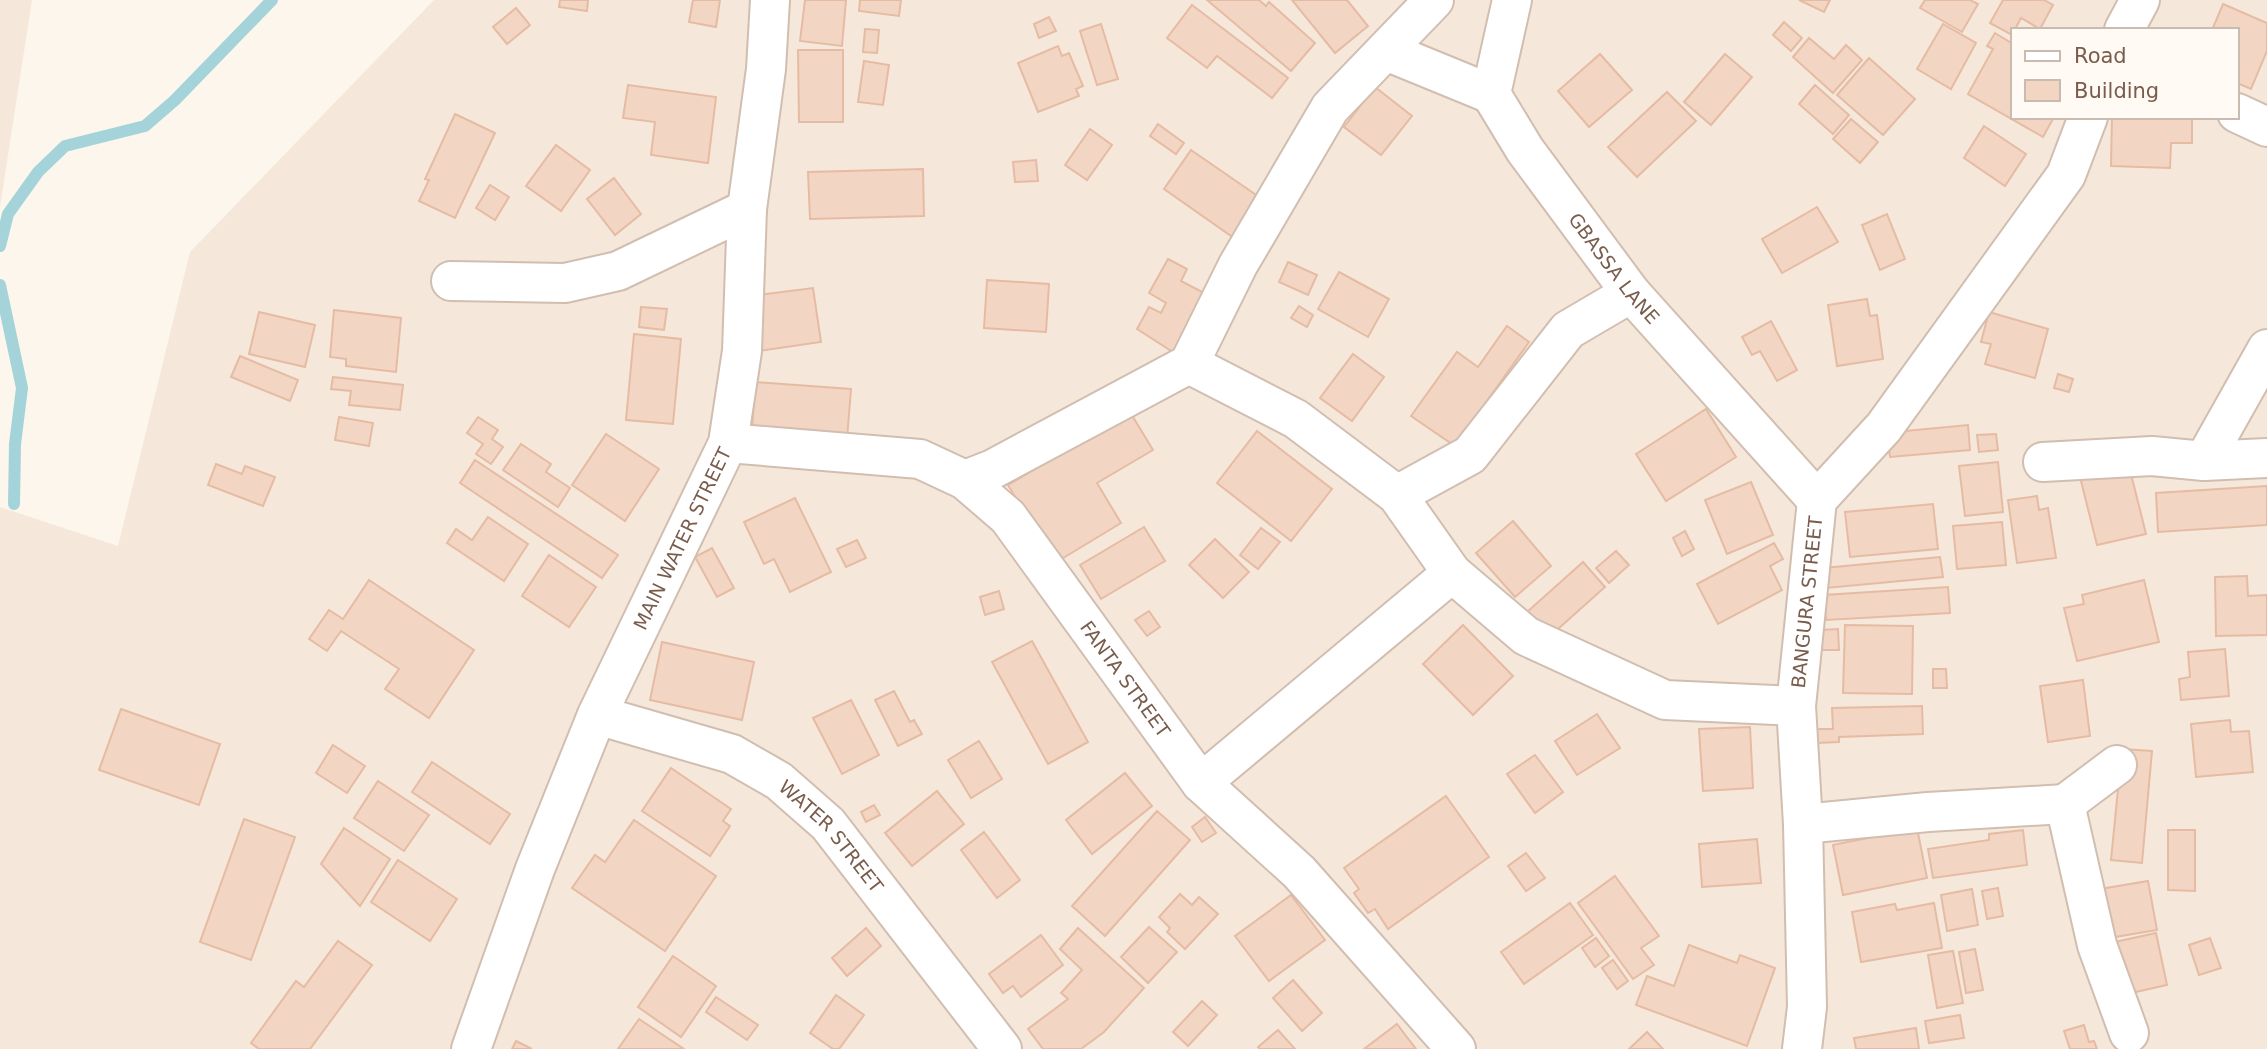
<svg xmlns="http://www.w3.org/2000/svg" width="2267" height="1049" font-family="'DejaVu Sans',sans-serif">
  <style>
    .residential { fill: #f5e8da; fill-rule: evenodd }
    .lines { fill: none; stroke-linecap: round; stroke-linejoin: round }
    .stream { stroke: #a5d3da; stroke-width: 12 }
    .building { fill: #f3d5c3; stroke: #e6bba3; stroke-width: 2 }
    .minor-casing { stroke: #d1beb0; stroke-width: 42 }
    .minor { stroke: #fff; stroke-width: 38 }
    .labels { text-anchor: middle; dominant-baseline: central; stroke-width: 5; stroke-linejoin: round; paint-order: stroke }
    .street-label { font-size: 19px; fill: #7a5c4d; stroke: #fffaf3 }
  </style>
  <rect width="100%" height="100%" fill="#fdf6ec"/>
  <g class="residential">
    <path d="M0,0h32l-32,207z"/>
    <path d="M434,0h1833v1049h-2267v-542l118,39 72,-294zM2013,30h224v87h-224z"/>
  </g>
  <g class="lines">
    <g class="stream">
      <path d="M0,246l8,-32 30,-42 27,-26 80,-20 30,-26 97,-100"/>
      <path d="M0,285l22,103 -7,56 -1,60"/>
    </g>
  </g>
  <g class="building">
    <path d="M560,0h28l-1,11 -28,-4z"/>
    <path d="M693,0h27l-4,27 -27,-5z"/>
    <path d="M805,0h41l-4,46 -42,-5z"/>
    <path d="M860,0h41l-2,16 -40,-5z"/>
    <path d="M1207,0h52l7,6 3,-4 46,41 -24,28z"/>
    <path d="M1292,0h55l21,26 -33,27z"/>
    <path d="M1799,0h31l-6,12z"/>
    <path d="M1925,0h45l8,4 -16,28 -42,-24z"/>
    <path d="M2003,0h41l9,5 -13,24 -19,-11 -9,17 -22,-12z"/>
    <path d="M2223,4l44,19v28l-16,38 -14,-6v-53h-25z"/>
    <path d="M1192,5l96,73 -16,20 -55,-42 -10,12 -40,-30z"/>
    <path d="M516,8l14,17 -23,19 -14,-17z"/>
    <path d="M1049,17l7,14 -17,7 -5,-14z"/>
    <path d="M1784,22l18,16 -11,13 -18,-16z"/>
    <path d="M1101,24l17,55 -21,6 -17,-54z"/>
    <path d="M1943,24l33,19 -25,46 -34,-20z"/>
    <path d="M865,29l14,1 -2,23 -14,-1z"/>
    <path d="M1995,33l18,11v73h41l-11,20 -75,-43 25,-45 -6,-3z"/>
    <path d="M1809,38l25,21 12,-14 16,15 -29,33 -40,-36z"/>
    <path d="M1058,46l4,10 7,-3 14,33 -7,3 3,7 -41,16 -20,-49z"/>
    <path d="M798,50h45v72h-44z"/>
    <path d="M1600,54l32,36 -43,37 -31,-36z"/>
    <path d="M1725,54l27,23 -41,48 -27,-23z"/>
    <path d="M1869,58l46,41 -32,36 -46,-40z"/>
    <path d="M864,61l25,4 -6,40 -25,-3z"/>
    <path d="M628,85l88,12 -8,66 -57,-8 4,-33 -32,-4z"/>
    <path d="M1815,85l34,30 -16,19 -34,-30z"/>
    <path d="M1375,87l37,29 -31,39 -37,-28z"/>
    <path d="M1667,92l29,29 -59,56 -29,-30z"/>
    <path d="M455,114l40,19 -40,85 -36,-17 10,-21 -4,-1z"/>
    <path d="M2112,117h80v26h-21l-1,25 -59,-2z"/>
    <path d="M1851,119l27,23 -18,21 -27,-24z"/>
    <path d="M1158,124l26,19 -8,11 -26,-18z"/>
    <path d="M1984,126l42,28 -21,32 -41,-28z"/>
    <path d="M1090,129l22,16 -25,35 -22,-15z"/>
    <path d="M556,145l34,25 -29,41 -35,-25z"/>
    <path d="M1191,150l71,49 -28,39 -70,-49z"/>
    <path d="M1036,160l2,21 -23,1 -2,-20z"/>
    <path d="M923,169l1,47 -114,3 -2,-47z"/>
    <path d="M614,178l27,36 -26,21 -28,-36z"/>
    <path d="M490,185l19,12 -14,23 -19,-12z"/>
    <path d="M1817,207l21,35 -56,31 -20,-34z"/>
    <path d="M1887,214l18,45 -25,11 -18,-45z"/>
    <path d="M1168,259l19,10 -6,12 27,14 -32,59 -39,-25 12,-22 12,6 5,-10 -17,-10z"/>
    <path d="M1288,262l29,13 -9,20 -29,-13z"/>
    <path d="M1339,272l50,27 -21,38 -50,-28z"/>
    <path d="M987,280l62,4 -3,48 -62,-4z"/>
    <path d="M813,288l8,54 -63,9 -8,-55z"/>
    <path d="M1867,299l3,17 7,-1 6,44 -46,7 -9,-61z"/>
    <path d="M1299,306l14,9 -6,12 -16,-9z"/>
    <path d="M641,307l26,2 -3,21 -25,-3z"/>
    <path d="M334,310l67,8 -5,54 -50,-6v-7l-16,-2z"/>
    <path d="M259,312l56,13 -10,42 -56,-13z"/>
    <path d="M1989,312l59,17 -13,49 -50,-14 6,-20 -10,-2z"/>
    <path d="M1771,321l26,49 -20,11 -17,-30 -8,4 -10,-18z"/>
    <path d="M1507,326l22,16 -74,104 -44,-30 46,-64 21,15z"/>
    <path d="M634,334l47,5 -8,85 -47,-4z"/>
    <path d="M1353,354l31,23 -32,44 -32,-23z"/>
    <path d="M240,356l58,24 -8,21 -59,-24z"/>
    <path d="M2058,374l15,5 -4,13 -15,-4z"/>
    <path d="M333,377l70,8 -3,25 -51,-5 2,-14 -20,-2z"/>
    <path d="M755,382l96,7 -4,50 -95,-7z"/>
    <path d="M1706,409l30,48 -70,44 -30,-47z"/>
    <path d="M1130,412l23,38 -56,33 24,40 -66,40 -47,-78z"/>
    <path d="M339,417l34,6 -4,23 -34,-6z"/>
    <path d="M478,417l20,13 -6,9 11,8 -12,17 -15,-10 7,-10 -16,-11z"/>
    <path d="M1968,425l2,25 -80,7 -2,-17 7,-8z"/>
    <path d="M1257,431l75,58 -41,52 -74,-58z"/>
    <path d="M606,434l53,35 -34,52 -53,-36z"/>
    <path d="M1996,434l2,16 -19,2 -2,-17z"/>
    <path d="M521,444l30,20 -5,8 24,16 -12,19 -55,-37z"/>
    <path d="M2127,458l19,76 -49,11 -19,-76z"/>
    <path d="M475,460l143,95 -16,23 -142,-95z"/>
    <path d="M1998,462l5,50 -38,4 -6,-50z"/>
    <path d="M216,464l26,10 3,-8 30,11 -12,29 -55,-21z"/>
    <path d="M1751,482l22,53 -46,19 -22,-54z"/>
    <path d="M2267,486v39l-109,7 -2,-39z"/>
    <path d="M2037,496l2,14 9,-2 8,50 -39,5 -9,-63z"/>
    <path d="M795,498l36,74 -41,20 -16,-33 -10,5 -20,-42z"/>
    <path d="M1933,504l5,45 -88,8 -5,-45z"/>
    <path d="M488,517l40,27 -24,37 -57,-38 9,-14 16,11z"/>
    <path d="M1513,521l38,45 -36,31 -39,-44z"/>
    <path d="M2002,522l4,43 -49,4 -4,-43z"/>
    <path d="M1144,527l21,34 -64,38 -21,-34z"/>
    <path d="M1261,528l19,14 -22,27 -18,-14z"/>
    <path d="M1685,531l9,18 -12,7 -9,-18z"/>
    <path d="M1215,539l34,33 -26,26 -34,-33z"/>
    <path d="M857,540l9,18 -20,9 -9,-18z"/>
    <path d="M1774,543l9,16 -13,7 12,24 -64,34 -21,-40z"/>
    <path d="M712,548l22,40 -17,9 -22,-40z"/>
    <path d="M1616,551l13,14 -20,18 -13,-15z"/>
    <path d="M549,555l47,32 -27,40 -47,-31z"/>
    <path d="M1940,557l3,20 -117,11 -2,-20z"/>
    <path d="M1583,562l22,25 -56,50 -22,-25z"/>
    <path d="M2247,576l1,20 19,-1v40l-51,1 -1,-59z"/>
    <path d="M369,580l105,70 -45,68 -44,-29 14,-20 -58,-38 -14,20 -18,-12 20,-29 14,9z"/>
    <path d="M2144,580l15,62 -82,19 -13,-53 20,-4 -2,-9z"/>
    <path d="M1948,587l2,26 -124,7 -2,-25z"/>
    <path d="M999,591l5,18 -19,6 -5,-18z"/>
    <path d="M1149,611l11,16 -13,9 -12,-16z"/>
    <path d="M1463,625l50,51 -40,39 -50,-51z"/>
    <path d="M1845,625l68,1 -1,68 -69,-1z"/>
    <path d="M1838,629l1,21h-18l-1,-20z"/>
    <path d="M1032,641l56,101 -40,22 -56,-102z"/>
    <path d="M662,642l92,20 -12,58 -92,-20z"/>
    <path d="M2225,649l4,47 -48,4 -2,-21 11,-2 -2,-25z"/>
    <path d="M1933,669h13l1,19h-14z"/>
    <path d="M2083,680l7,56 -42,6 -8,-56z"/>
    <path d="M894,691l16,31 4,-2 8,14 -24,12 -23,-46z"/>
    <path d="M851,700l28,55 -37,19 -29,-56z"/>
    <path d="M1922,706l1,28 -84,3v5l-22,1v-14h16l-1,-21z"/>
    <path d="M121,709l99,35 -21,61 -100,-35z"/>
    <path d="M1597,714l23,34 -43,27 -22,-34z"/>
    <path d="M2230,720l1,12 18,-1 4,41 -57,5 -5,-53z"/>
    <path d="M1750,727l3,61 -50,3 -4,-62z"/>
    <path d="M979,741l23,38 -31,19 -23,-38z"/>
    <path d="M333,745l32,21 -18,27 -31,-20z"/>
    <path d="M2122,749l30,2 -10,112 -31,-3z"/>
    <path d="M1535,755l28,37 -28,21 -28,-39z"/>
    <path d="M432,762l78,52 -20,30 -78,-52z"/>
    <path d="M671,768l60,41 -8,12 7,5 -20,30 -68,-45z"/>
    <path d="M1125,773l27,33 -60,48 -26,-34z"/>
    <path d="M378,781l51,34 -25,36 -50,-33z"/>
    <path d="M937,791l27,33 -52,42 -27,-33z"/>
    <path d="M1446,796l43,61 -101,72 -13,-20 -7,4 -14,-20 5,-4 -15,-21z"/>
    <path d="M874,805l6,10 -14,7 -5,-10z"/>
    <path d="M1157,811l33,29 -85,96 -33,-30z"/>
    <path d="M1205,817l11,16 -14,9 -10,-15z"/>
    <path d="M244,819l51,18 -44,123 -51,-18z"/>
    <path d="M634,820l82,56 -51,75 -93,-63 23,-33 10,7z"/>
    <path d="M344,828l46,31 -30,47 -39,-42z"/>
    <path d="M1917,828l10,50 -84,17 -10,-50z"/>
    <path d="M2023,830l4,35 -94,13 -5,-29 61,-9v-6z"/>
    <path d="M2168,830h27v61l-27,-1z"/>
    <path d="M984,832l36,48 -23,18 -36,-48z"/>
    <path d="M1757,839l4,44 -59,4 -3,-43z"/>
    <path d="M1526,853l19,25 -19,13 -18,-25z"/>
    <path d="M398,860l59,39 -27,42 -59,-39z"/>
    <path d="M1615,876l44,60 -18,12 13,17 -21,14 -55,-76z"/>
    <path d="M2148,881l9,49 -54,9 -9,-49z"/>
    <path d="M1998,888l5,28 -16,3 -5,-28z"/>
    <path d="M1972,889l6,36 -31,6 -6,-36z"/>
    <path d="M1180,894l12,11 7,-8 19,17 -33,35 -18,-17 3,-4 -11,-11z"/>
    <path d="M1291,895l34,45 -56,41 -34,-45z"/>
    <path d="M1570,903l23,32 -69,49 -23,-32z"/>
    <path d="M1934,903l8,45 -81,14 -9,-50 43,-8 2,6z"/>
    <path d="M1149,927l28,25 -29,31 -27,-26z"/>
    <path d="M866,928l15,18 -34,30 -15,-18z"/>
    <path d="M1078,928l66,60 -40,44 -23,17h-38l-15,-20 40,-30 -7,-6 21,-23 -22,-21z"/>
    <path d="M2156,933l11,52 -45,10 -12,-52z"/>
    <path d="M1041,935l22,30 -42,32 -8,-11 -10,7 -14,-19z"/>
    <path d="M1596,938l13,18 -14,11 -13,-19z"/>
    <path d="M2210,938l11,30 -22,7 -10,-30z"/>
    <path d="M338,941l34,24 -62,84h-51l-8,-6 45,-62 8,6z"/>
    <path d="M1689,945l48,18 3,-8 35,13 -28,78 -111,-41 11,-29 27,10z"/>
    <path d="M1975,949l8,41 -17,3 -7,-41z"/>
    <path d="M1953,951l10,52 -26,5 -9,-53z"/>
    <path d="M673,956l43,30 -35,51 -43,-30z"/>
    <path d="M1613,960l15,21 -11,8 -15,-21z"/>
    <path d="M1293,980l29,33 -20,18 -29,-33z"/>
    <path d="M836,995l28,20 -25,34h-6l-23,-16z"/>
    <path d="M716,997l42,28 -11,15 -41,-28z"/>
    <path d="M1202,1001l15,14 -29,31 -15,-14z"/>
    <path d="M1960,1015l4,23 -35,5 -4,-22z"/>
    <path d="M639,1019l45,30h-66z"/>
    <path d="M1397,1024l19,25h-52z"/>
    <path d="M2084,1025l5,17 5,-1 3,8h-27l-6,-18z"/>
    <path d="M1916,1028l3,21h-63l-2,-11z"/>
    <path d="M1278,1030l17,19h-35l-2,-2z"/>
    <path d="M1647,1032l16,17h-34z"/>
    <path d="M516,1041l16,8h-20z"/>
  </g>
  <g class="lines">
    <defs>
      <g id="minor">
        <path id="s1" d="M1512,0l-21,94 34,56 106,143 186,207"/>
        <path d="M2124,30l16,-30"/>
        <path d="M1386,51l105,43"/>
        <path d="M2237,113l30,14"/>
        <path d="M451,281l114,2 53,-12 129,-62"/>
        <path d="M1189,364l107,55 101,76 55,78 74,63 139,64 131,6"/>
        <path id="s2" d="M728,443l192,16 45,21 43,37 193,266 98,89 157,177"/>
        <path d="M2204,461l63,-112"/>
        <path d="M2043,462l109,-6 52,5 63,-3"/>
        <path d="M965,480l28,-11 196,-105 49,-99 92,-157 104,-108"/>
        <path d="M1397,495l73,-40 98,-125 63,-37"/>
        <path id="s3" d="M597,715l135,39 47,27 49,43 174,225"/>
        <path d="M2117,765l-52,39 32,141 32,88"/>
        <path d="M1201,783l251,-210"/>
        <path d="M1803,824l125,-12 137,-8"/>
        <path id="s4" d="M471,1049l64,-180 62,-154 131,-272 14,-92 5,-142 19,-140 4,-69"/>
        <path id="s5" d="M1802,1049l5,-42 -4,-183 -7,-118 21,-206 67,-73 182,-252 22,-58"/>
      </g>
    </defs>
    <use href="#minor" class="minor-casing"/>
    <use href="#minor" class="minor"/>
  </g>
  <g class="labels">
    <g class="street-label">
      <text stroke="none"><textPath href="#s1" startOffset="310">GBASSA LANE</textPath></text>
      <text stroke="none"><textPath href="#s4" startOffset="553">MAIN WATER STREET</textPath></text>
      <text stroke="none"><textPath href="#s5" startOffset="448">BANGURA STREET</textPath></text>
      <text stroke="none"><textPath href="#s2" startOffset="499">FANTA STREET</textPath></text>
      <text stroke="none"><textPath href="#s3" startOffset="271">WATER STREET</textPath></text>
    </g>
  </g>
  <rect x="2011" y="28" width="228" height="91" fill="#fffaf3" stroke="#cabbb1" stroke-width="2"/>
  <rect x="2025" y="51" width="35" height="10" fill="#ffffff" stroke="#cabbb1" stroke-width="2"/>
  <text x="2074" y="63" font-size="21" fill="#7a5c4d">Road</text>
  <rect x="2025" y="80" width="35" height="21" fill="#f3d5c3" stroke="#cabbb1" stroke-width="2"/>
  <text x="2074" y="98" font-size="21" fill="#7a5c4d">Building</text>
</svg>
